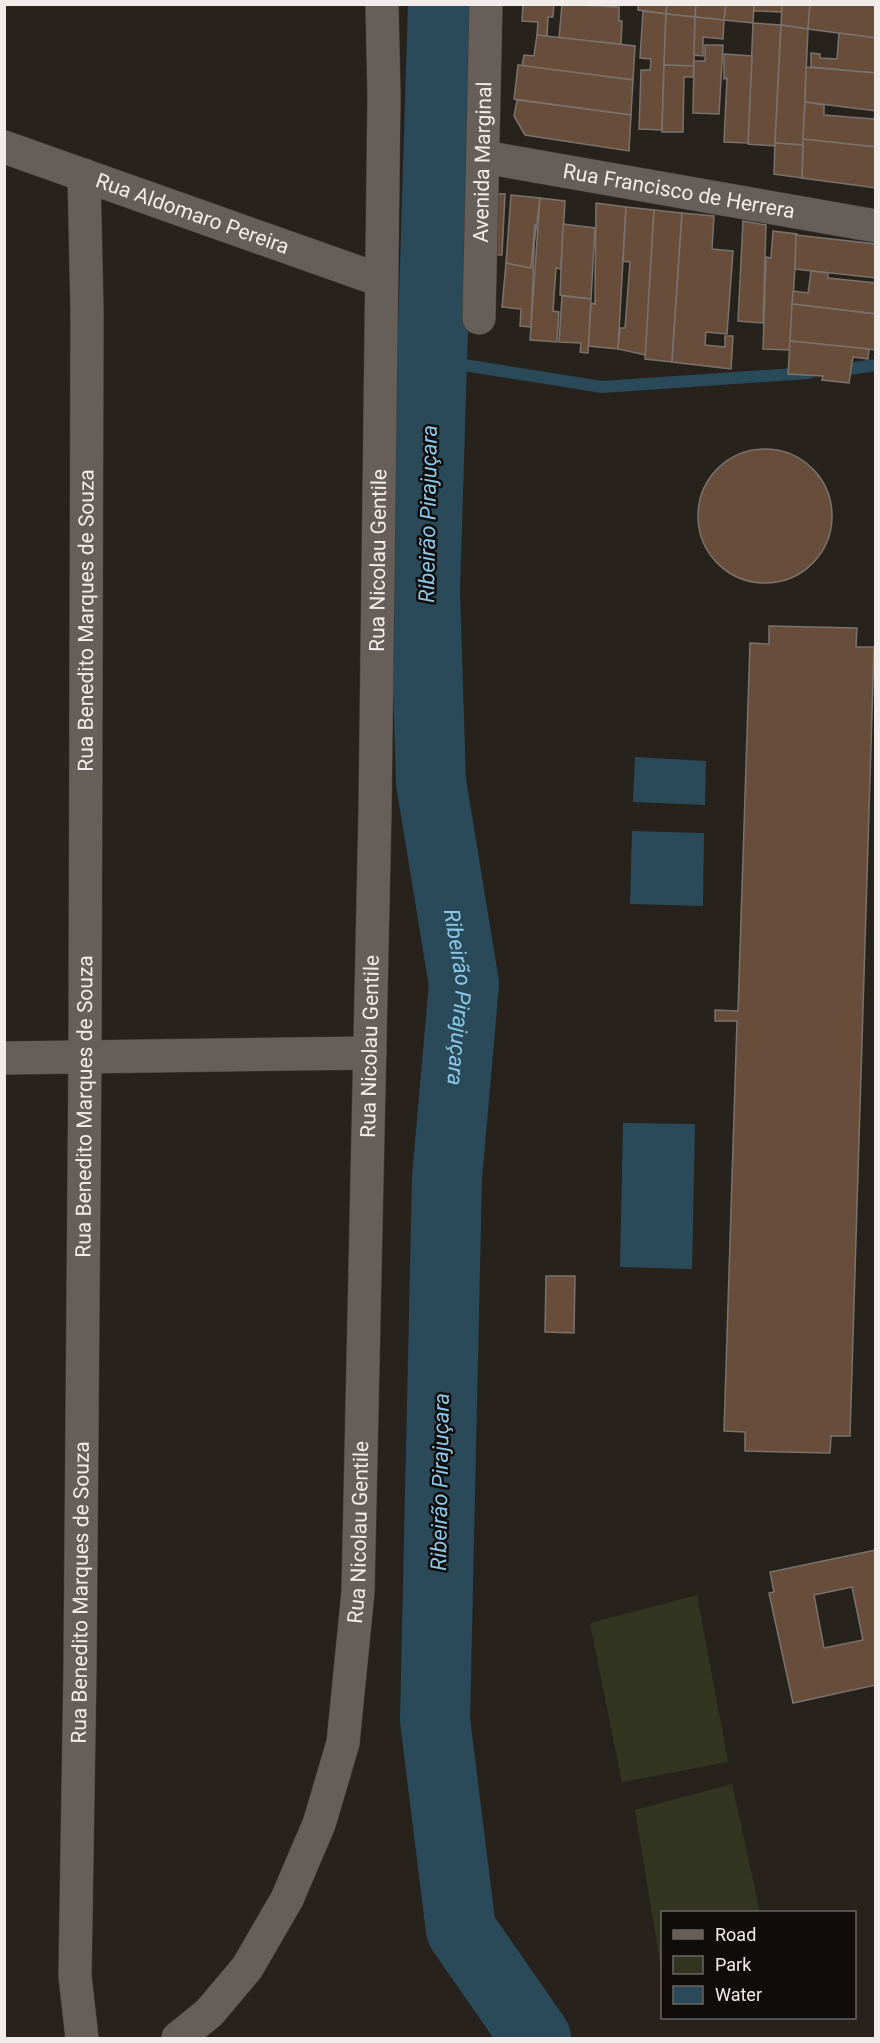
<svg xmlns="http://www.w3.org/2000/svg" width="880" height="2043" font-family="Roboto,sans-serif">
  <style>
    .green { fill: #323520 }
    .water { fill: #2a4a5a }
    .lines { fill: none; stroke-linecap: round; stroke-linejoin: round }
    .stream { stroke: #2a4a5a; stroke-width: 12 }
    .river { stroke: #2a4a5a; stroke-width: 70 }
    .building { fill: #684e3a; stroke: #7a726d; stroke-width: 1.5; fill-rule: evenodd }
    .minor-casing { stroke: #423c39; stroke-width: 34 }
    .tertiary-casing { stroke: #423c39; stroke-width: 34 }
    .minor { stroke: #665e59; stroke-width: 33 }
    .tertiary { stroke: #665e59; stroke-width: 33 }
    .labels { text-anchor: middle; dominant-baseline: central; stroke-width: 5; stroke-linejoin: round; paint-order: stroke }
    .street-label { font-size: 21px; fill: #f1ece9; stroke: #0f0c0a }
    .water-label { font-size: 22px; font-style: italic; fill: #8bc8e8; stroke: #0f0c0a }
  </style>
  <rect width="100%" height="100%" fill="#28221d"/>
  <g class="green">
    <path d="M697,1595l31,167 -106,20 -32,-159z"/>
    <path d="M732,1784l28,128h-98v62l-27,-164z"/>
  </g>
  <g class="water">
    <path d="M635,757l71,4 -1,44 -72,-3z"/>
    <path d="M632,831l72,2 -1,73 -73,-2z"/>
    <path d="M623,1123l72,1 -3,145 -72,-2z"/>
  </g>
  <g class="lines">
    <g class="stream">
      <path d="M433,360l169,27 207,-14"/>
      <path d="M835,371l41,-6"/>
    </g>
    <path class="river" id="s1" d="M443,4l-18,587 6,191 33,202 -17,194 -12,542 26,210 75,108"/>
  </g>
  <g class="building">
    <path d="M523,4h31l-1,13h-5l-1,20 -10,-2 1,-13 -16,-1z"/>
    <path d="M562,4l57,3v14h3l-1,23 -62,-6z"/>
    <path d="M638,4h29l-1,10 -28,-4z"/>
    <path d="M667,4h29l-1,13 -29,-3z"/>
    <path d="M696,4h30l-2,16 -29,-3z"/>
    <path d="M726,4h28l-1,19 -29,-3z"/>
    <path d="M754,4h28v8l-28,-1z"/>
    <path d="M782,4h28l-2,25 -27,-4z"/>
    <path d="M810,4h66v34l-68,-9z"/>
    <path d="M643,11l23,3 -4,116 -23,-1 2,-59h9l1,-11 -11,-1z"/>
    <path d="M666,14l29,3 -1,49 -30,-1z"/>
    <path d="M695,17l29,3 -1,19 -20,-2v19l-9,-1z"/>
    <path d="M753,23l28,2 -6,121 -27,-2z"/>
    <path d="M781,25l27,4 -5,116 -28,-2z"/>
    <path d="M839,33l37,5v35l-65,-6v-14l9,1v4l17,1z"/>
    <path d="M537,35l98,11 -2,34 -111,-14 2,-11 10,1z"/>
    <path d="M705,45h18l-4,69 -26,-1 1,-52h11z"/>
    <path d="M724,54l28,2 -4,87 -24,-1 3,-64 -3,1z"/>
    <path d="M518,65l115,15 -2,35 -117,-16z"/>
    <path d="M664,65l30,1 -1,11h-9l-1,55h-21z"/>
    <path d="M806,67l70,6v38l-71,-9z"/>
    <path d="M517,100l114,15 -2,36 -104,-16 -11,-19z"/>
    <path d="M805,102l19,3v10l50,4 2,-8v36l-73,-8z"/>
    <path d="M803,139l73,8v41l-74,-10z"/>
    <path d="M775,143l28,2 -1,33 -28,-4z"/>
    <path d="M483,193l22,1 -3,61 -22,-1z"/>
    <path d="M511,195l29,3 -9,70 -25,-5z"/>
    <path d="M540,198l25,3 -4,68 -5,-1 -3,43 6,1 -2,30 -27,-2z"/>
    <path d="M596,203l30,4 -8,142 -30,-3 3,-43 4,1z"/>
    <path d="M626,207l28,3 -8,145 -28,-6 2,-21h5l5,-66 -7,-1z"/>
    <path d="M654,210l28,3 -10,149 -27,-3z"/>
    <path d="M682,213l32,3 -2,33 21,2 -6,83 -21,-2 -1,13 20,2v-11h8l-2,33 -59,-7z"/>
    <path d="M743,221l23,4 -3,98 -25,-2z"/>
    <path d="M535,224l-4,103 -11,-1 1,-17 -19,-2 4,-44 25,5z"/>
    <path d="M563,224l32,4 -4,71 -31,-4z"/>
    <path d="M773,231l24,3 -7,116 -27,-1 3,-92 5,1z"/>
    <path d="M796,235l80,9v34l-81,-9z"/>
    <path d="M811,271l17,2v5l48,5v31l-84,-10 1,-13 15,2z"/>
    <path d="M562,296l29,3 -3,54 -8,-1 1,-9 -22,-1z"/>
    <path d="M792,304l84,10v36l-86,-9z"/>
    <path d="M790,341l79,8 -1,10 -15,-2 -4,26 -27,-3 1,-4 -35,-2z"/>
    <circle cx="765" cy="516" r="67"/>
    <path d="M769,626l88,2 -1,19h18l-24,789h-19l-1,17 -85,-2v-19l-21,-1 13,-410h-22v-11l23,1 12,-368 19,1z"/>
    <path d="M546,1276h29l-1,57 -29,-1z"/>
    <path d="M876,1550v135l-83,18 -24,-110 5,-1 -4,-20zM852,1587l11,53 -39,8 -10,-53z"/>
  </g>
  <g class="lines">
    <defs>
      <g id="minor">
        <path id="s2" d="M4,147l376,133"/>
        <path id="s3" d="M484,157l392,69"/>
        <path id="s4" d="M479,318l7,-314"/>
        <path d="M4,1058l366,-5"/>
        <path id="s5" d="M82,2038l-7,-62 5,-307 5,-613 2,-746 -3,-135"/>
      </g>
      <g id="tertiary">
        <path id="s6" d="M178,2038l31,-25 38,-45 40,-69 32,-75 24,-81 15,-151 17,-781 9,-714 -2,-93"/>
      </g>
    </defs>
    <use href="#minor" class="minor-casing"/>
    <use href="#tertiary" class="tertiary-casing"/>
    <use href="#minor" class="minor"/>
    <use href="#tertiary" class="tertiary"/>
  </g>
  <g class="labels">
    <g class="street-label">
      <text stroke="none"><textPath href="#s4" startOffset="156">Avenida Marginal</textPath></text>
      <text stroke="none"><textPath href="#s3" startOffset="198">Rua Francisco de Herrera</textPath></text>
      <text stroke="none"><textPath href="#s2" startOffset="200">Rua Aldomaro Pereira</textPath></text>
      <text stroke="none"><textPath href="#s6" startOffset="1528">Rua Nicolau Gentile</textPath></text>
      <text stroke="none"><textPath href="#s5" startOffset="1418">Rua Benedito Marques de Souza</textPath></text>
      <text stroke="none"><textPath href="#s6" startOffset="1042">Rua Nicolau Gentile</textPath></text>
      <text stroke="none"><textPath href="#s5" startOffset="932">Rua Benedito Marques de Souza</textPath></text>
      <text stroke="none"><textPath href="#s6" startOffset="556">Rua Nicolau Gentile</textPath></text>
      <text stroke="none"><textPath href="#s5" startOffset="446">Rua Benedito Marques de Souza</textPath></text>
    </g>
    <g class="water-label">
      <text transform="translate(428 514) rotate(-89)">Ribeirão Pirajuçara</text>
      <text stroke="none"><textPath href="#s1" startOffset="996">Ribeirão Pirajuçara</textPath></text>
      <text transform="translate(440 1482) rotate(-89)">Ribeirão Pirajuçara</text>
    </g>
  </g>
  <rect width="880" height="2043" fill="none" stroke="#f1ece9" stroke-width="12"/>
  <rect x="661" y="1911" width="195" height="108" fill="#0f0c0a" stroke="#696663" stroke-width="1.5"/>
  <rect x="673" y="1930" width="30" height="9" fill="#665e59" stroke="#696663" stroke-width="1.5"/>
  <text x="715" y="1941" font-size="18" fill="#f1ece9">Road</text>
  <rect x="673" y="1956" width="30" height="18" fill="#323520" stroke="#696663" stroke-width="1.5"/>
  <text x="715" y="1971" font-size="18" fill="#f1ece9">Park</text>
  <rect x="673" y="1986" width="30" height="18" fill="#2a4a5a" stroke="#696663" stroke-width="1.5"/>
  <text x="715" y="2001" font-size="18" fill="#f1ece9">Water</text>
</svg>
